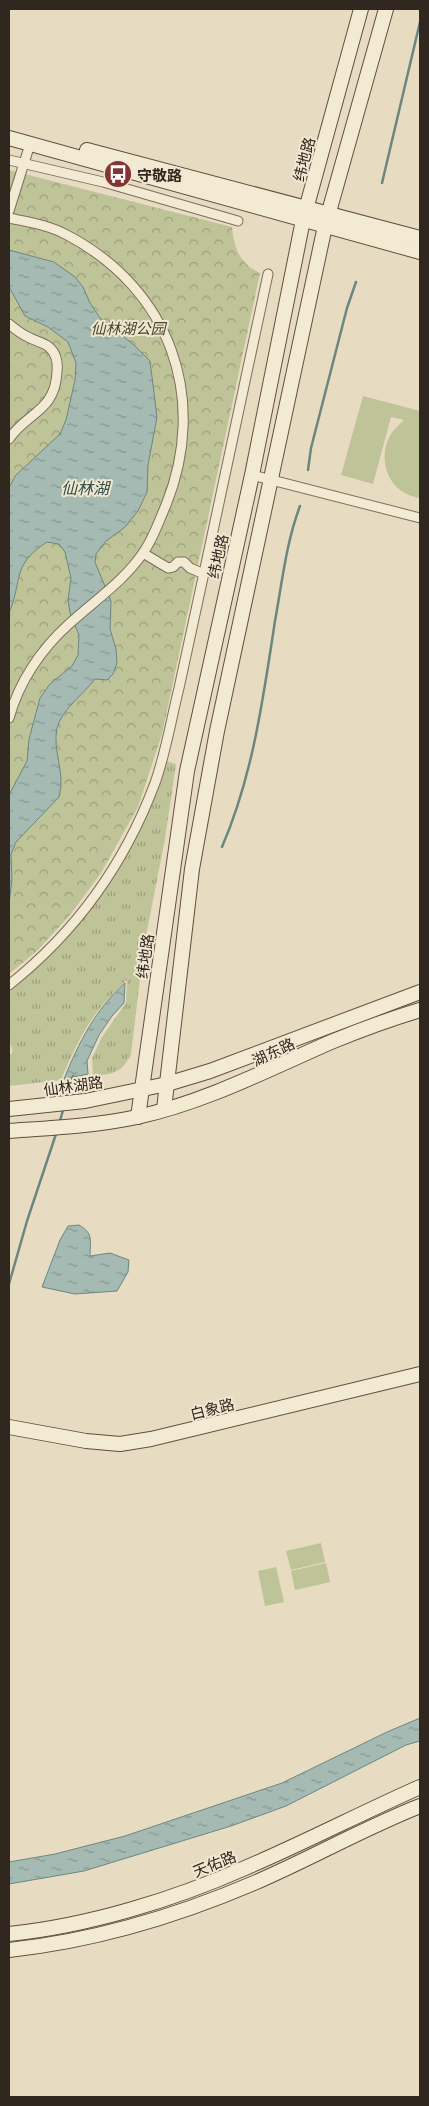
<svg xmlns="http://www.w3.org/2000/svg" width="429" height="2106" font-family="Literata,'Noto Sans SC',serif">
  <style>
    .grass { fill: url(#grass-tufts) }
    .park { fill: url(#park-crowns) }
    .pitch { fill: #bfc398 }
    .water { fill: url(#water-ripples); stroke: #6c8780 }
    .lines { fill: none; stroke-linecap: round; stroke-linejoin: round }
    .stream { stroke: #6c8780; stroke-width: 2.5 }
    .street-casing { stroke: #7e6e5c; stroke-width: 11 }
    .secondary-casing { stroke: #604f3f; stroke-width: 16 }
    .street { stroke: #f3ead4; stroke-width: 9 }
    .secondary { stroke: #f3ead4; stroke-width: 14 }
    .labels { text-anchor: middle; dominant-baseline: central; stroke-width: 4; stroke-linejoin: round; paint-order: stroke }
    .street-label { font-size: 15px; fill: #30271e; stroke: #f0e6d1 }
    .poi-label { font-size: 15px; font-weight: bold; fill: #30271e; stroke: #f0e6d1; text-anchor: start }
    .park-label { font-size: 15px; font-style: italic; fill: #424a27; stroke: #f0e6d1 }
    .water-label { font-size: 16px; font-style: italic; fill: #2f4e4c; stroke: #f0e6d1 }
  </style>
  <defs>
    <pattern id="grass-tufts" width="24" height="20" patternUnits="userSpaceOnUse" patternTransform="scale(1.25)"><rect width="24" height="20" fill="#bfc398"/><path d="M3 7l-1-3M5 7V3M7 7l1-3M15 17l-1-3M17 17v-4M19 17l1-3" fill="none" stroke="#9c9e7b"/></pattern>
    <pattern id="park-crowns" width="20" height="18" patternUnits="userSpaceOnUse" patternTransform="scale(1.25)"><rect width="20" height="18" fill="#bfc398"/><path d="M2 6a3 3 0 1 1 6 0M12 15a3 3 0 1 1 6 0" fill="none" stroke="#9c9e7b"/></pattern>
    <pattern id="water-ripples" width="26" height="14" patternUnits="userSpaceOnUse" patternTransform="scale(1.25)"><rect width="26" height="14" fill="#a4bab3"/><path d="M2 4q2-2 4 0t4 0M15 11q2-2 4 0t4 0" fill="none" stroke="#869791"/></pattern>
  </defs>
  <rect width="100%" height="100%" fill="#e7dcc2"/>
  <path class="grass" d="M166,761l10,3 -11,75 -21,107 -13,108c-10,20 -17,19 -38,23l-1,-19 10,-21 24,-34 1,-23c-35,32 -48,57 -66,100l-52,6v-29l4,-6 -4,-10v-49c79,-66 124,-134 157,-231z"/>
  <path class="park" d="M9,170l223,57c2,21 8,37 28,46l-98,461 -24,73 -37,66 -31,42 -33,36 -28,23z"/>
  <g class="pitch">
    <path d="M363,396l57,15v87c-5,-1 -10,-2 -15,-5 -21,-11 -26,-40 -14,-59 4,-6 9,-10 13,-14l-13,-3 -18,67 -32,-9z"/>
    <path d="M321,1543l4,19 -34,8 -5,-19z"/>
    <path d="M326,1563l4,19 -35,8 -4,-19z"/>
    <path d="M276,1567l8,35 -19,4 -7,-35z"/>
  </g>
  <g class="water">
    <path d="M9,250l45,12 21,15 8,10 7,16 10,15 34,27 16,16 7,56 -9,48 -1,27 -9,19 -14,17 -18,13 -10,13 -1,8 16,39 -1,28 6,20 1,14 -4,11 -6,6 -12,-1c-11,15 -33,30 -38,49 -5,23 9,45 2,69l-43,45 -5,12 1,25 -3,26v-110l18,-34 2,-22 11,-41 10,-14 22,-18 6,-11 1,-20 -9,-22 -2,-13 3,-22 -6,-26 -6,-8 -12,-2c-36,23 -24,38 -38,71v-125l6,-12 45,-42 6,-14 9,-40 1,-17 -8,-21 -20,-15 -23,-11 -16,-29z"/>
    <path d="M125,983l-1,20 -12,13 -13,19 -12,26 1,13 -24,5c15,-37 31,-69 61,-96z"/>
    <path d="M79,1225c15,9 11,15 11,31l20,-3 19,7 -1,12 -11,19 -42,3 -33,-7 18,-47 8,-14z"/>
    <path d="M420,1718v23l-14,4 -120,61 -55,20 -147,45 -75,13v-22l46,-8 70,-18 157,-53 105,-51z"/>
  </g>
  <g class="lines">
    <g class="stream">
      <path d="M382,183l38,-161"/>
      <path d="M308,470l3,-22 36,-140 9,-26"/>
      <path d="M222,847c31,-72 41,-148 53,-226 7,-38 11,-78 25,-115"/>
      <path d="M67,1097l6,-21"/>
      <path d="M59,1124l5,-17"/>
      <path d="M9,1284l18,-63 29,-87"/>
    </g>
    <defs>
      <g id="street">
        <path d="M9,160l94,22 135,39"/>
        <path d="M9,211l21,-67"/>
        <path d="M9,218c19,4 40,7 58,17 103,54 142,163 99,270 -7,16 -13,34 -23,48 -19,28 -49,48 -74,71 -28,25 -50,58 -60,94"/>
        <path d="M9,324c6,5 12,10 19,13 7,4 15,5 21,10 7,6 9,16 8,25 -2,40 -30,40 -48,67"/>
        <path d="M252,475l168,43"/>
        <path d="M143,553l25,15 5,-1 5,-5h6l6,6 14,6"/>
        <path d="M9,985c68,-54 116,-122 146,-202 11,-31 16,-63 24,-95 9,-43 19,-86 28,-129 20,-95 41,-190 61,-285"/>
      </g>
      <g id="secondary">
        <path d="M9,138l411,114"/>
        <path d="M87,150l333,88"/>
        <path d="M9,1109l76,-8 82,-17 43,-13 210,-79"/>
        <path d="M164,1109l28,-240 25,-138 108,-505 61,-217"/>
        <path d="M138,1117l49,-346 65,-296 51,-255 58,-211"/>
        <path d="M9,1131c42,-3 86,-5 128,-14 68,-15 130,-47 194,-75 29,-12 59,-23 89,-32"/>
        <path d="M9,1427l77,14 34,3 31,-5 269,-65"/>
        <path d="M9,1934c78,-8 164,-34 236,-66 59,-25 116,-55 175,-81"/>
        <path d="M9,1950c84,-9 168,-34 245,-67 56,-24 110,-55 166,-77"/>
      </g>
    </defs>
    <use href="#street" class="street-casing"/>
    <use href="#secondary" class="secondary-casing"/>
    <use href="#street" class="street"/>
    <use href="#secondary" class="secondary"/>
  </g>
  <defs>
    <symbol id="bus-disc" viewBox="-11 -11 22 22"><circle r="9.5" fill="#853435" stroke="#f0e6d1"/><path d="M-5-6H5V4H4V6H2V4H-2V6H-4V4H-5ZM-3.5-4V0h7V-4ZM-3.5 1.2v1.5H-2V1.2ZM2 1.2v1.5H3.5V1.2Z" fill="#fff"/></symbol>
  </defs>
  <g fill-rule="evenodd">
    <use href="#bus-disc" x="102" y="158" width="32" height="32"/>
  </g>
  <g class="labels">
    <g class="street-label">
      <text transform="translate(303 159) rotate(-75)">纬地路</text>
      <text transform="translate(217 556) rotate(-77)">纬地路</text>
      <text transform="translate(144 956) rotate(-82)">纬地路</text>
      <text transform="translate(273 1051) rotate(-25)">湖东路</text>
      <text transform="translate(73 1085) rotate(-8)">仙林湖路</text>
      <text transform="translate(212 1408) rotate(-14)">白象路</text>
      <text transform="translate(214 1863) rotate(-22)">天佑路</text>
    </g>
    <g class="poi-label">
      <text x="137" y="174">守敬路</text>
    </g>
    <g class="park-label">
      <text x="128" y="327">仙林湖公园</text>
    </g>
    <g class="water-label">
      <text x="85" y="487">仙林湖</text>
    </g>
  </g>
  <rect width="429" height="2106" fill="none" stroke="#30271e" stroke-width="20"/>
</svg>
